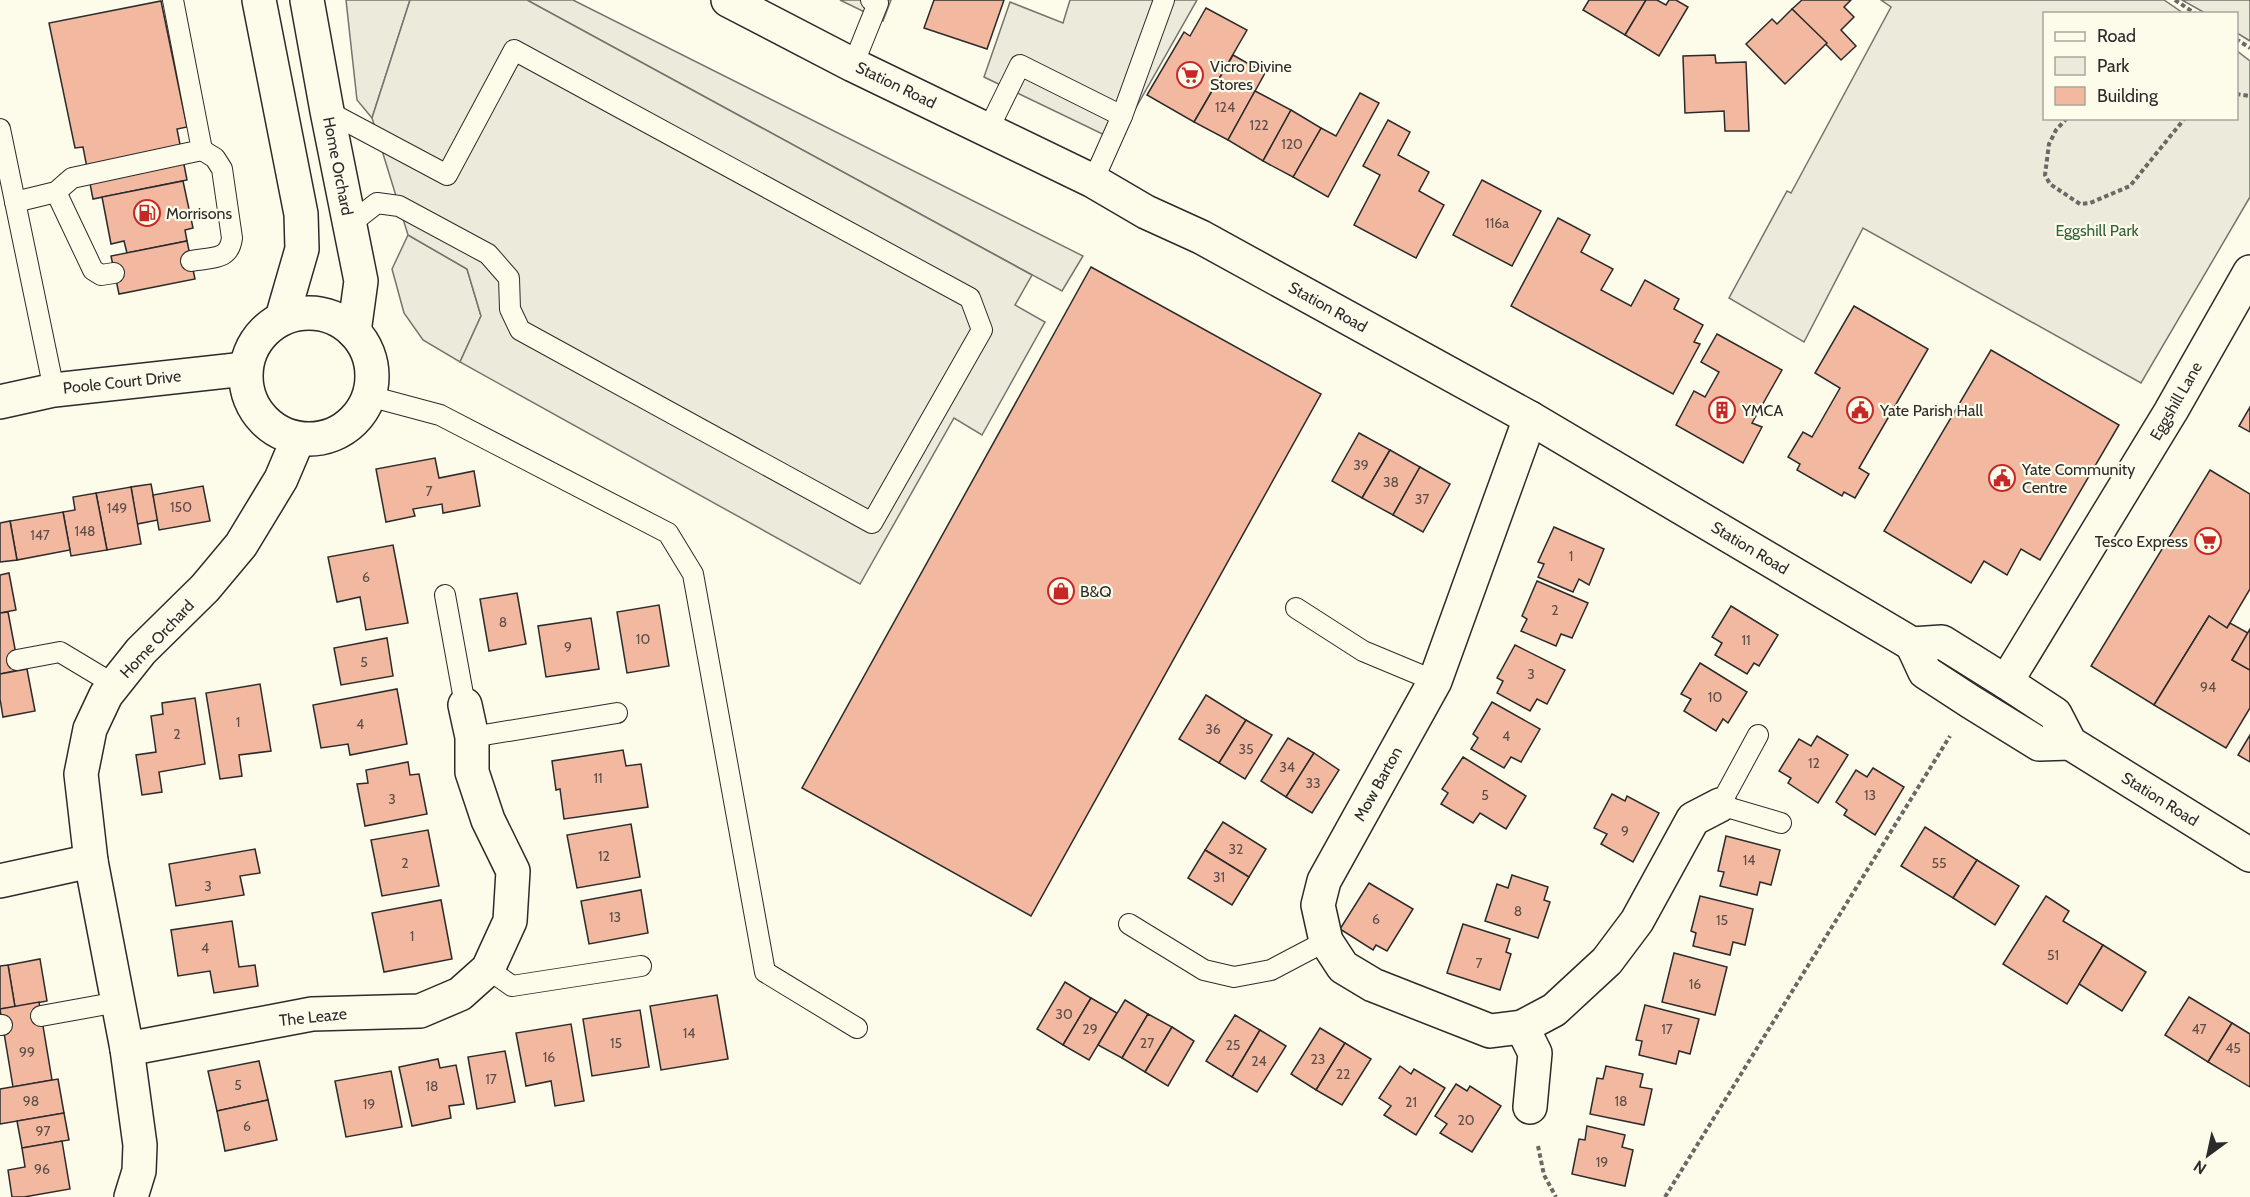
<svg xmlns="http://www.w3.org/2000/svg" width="2250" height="1197" font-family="Cabin,sans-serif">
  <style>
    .green { fill: #ecebdb; stroke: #74746e; stroke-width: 1.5 }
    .parking { fill: #eceadb; stroke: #74746e; stroke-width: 1.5 }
    .building { fill: #f2b8a0; stroke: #2b2b2b; stroke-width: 1.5 }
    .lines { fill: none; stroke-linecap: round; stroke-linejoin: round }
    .service-casing { stroke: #2b2b2b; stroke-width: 22 }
    .minor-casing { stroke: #2b2b2b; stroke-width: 36 }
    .primary-casing { stroke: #2b2b2b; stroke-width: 36 }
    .path { stroke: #6a6964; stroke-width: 4; stroke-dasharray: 4.5 3; stroke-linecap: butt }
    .service { stroke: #fdfbea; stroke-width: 20 }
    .minor { stroke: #fdfbea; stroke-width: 33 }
    .primary { stroke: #fdfbea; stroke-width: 33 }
    .labels { text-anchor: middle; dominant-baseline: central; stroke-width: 4.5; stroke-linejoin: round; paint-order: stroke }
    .number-label { font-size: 14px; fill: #5d4e48 }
    .poi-label { font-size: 16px; fill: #2b2b2b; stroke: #fdfbea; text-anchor: start }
    .street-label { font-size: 16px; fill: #2b2b2b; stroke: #fdfbea }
    .park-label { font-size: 16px; fill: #34623c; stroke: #fdfbea }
  </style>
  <rect width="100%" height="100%" fill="#fdfbea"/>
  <g class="green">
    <path d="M346,0h64l-38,118 -15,-18z"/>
    <path d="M527,0h46l510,256 -21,35z"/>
    <path d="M1881,0h283l19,13 -139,1v104h192l1,-67 13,10v136l-109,186 -278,-155 -59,114 -75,-44 58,-107 4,2 100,-186z"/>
    <path d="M2182,0h68v41l-13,-8 -1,-19 -31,-1z"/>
    <path d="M408,235l59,34 14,47 -21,46 -37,-22 -19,-27 -12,-44z"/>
  </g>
  <g class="parking">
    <path d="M410,0h117l505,275 -17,30 30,17 -63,113 -28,-17 -94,166 -400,-222 21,-46 -14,-47 -59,-34 -36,-117z"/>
    <path d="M840,0h51l-8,21z"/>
    <path d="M1070,0h127l-80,141 -133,-64 26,-75 53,21z"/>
  </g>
  <g class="building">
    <path d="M934,0h70l-17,49 -63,-21z"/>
    <path d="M1589,0h57l-21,35 -42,-25z"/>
    <path d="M1646,0h11l9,5 3,-5h7l12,7 -29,49 -34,-21z"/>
    <path d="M1802,0h49l-7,7 10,10 -13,13 15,16 -15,14 -49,-51z"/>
    <path d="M161,1l26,126 -10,2 10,51 -94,19 -10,-52 -8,1 -26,-125z"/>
    <path d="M1206,8l41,22 -53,92 -47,-27 37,-63 6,4z"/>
    <path d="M1792,9l35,34 -42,41 -39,-40 26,-25 5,5z"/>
    <path d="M1233,55l32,18 -37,67 -34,-18z"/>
    <path d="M1715,55l1,8 30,-1 3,69h-24l-1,-20 -39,2 -2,-57z"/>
    <path d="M1255,91l36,19 -28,51 -35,-21z"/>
    <path d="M1360,93l19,10 -51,94 -35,-20 28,-49 15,8z"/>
    <path d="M1291,110l30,18 -28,49 -30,-16z"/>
    <path d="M1388,120l22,12 -12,23 31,17 -10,19 25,14 -28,53 -62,-33 26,-50 -17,-9z"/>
    <path d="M1482,180l59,31 -29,55 -59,-31z"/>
    <path d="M183,181l10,47 -8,2 2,11 -60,12 -3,-12 -13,3 -9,-47z"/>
    <path d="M1558,218l32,17 -9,17 32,17 -12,21 30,16 14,-26 34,19 -5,10 29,16 -9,17 6,2 -27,50 -162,-88z"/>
    <path d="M187,241l8,38 -76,15 -8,-38z"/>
    <path d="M1091,267l230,127 -290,522 -229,-128z"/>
    <path d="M1854,306l74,43 -69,119 10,6 -14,24 -11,-6 -2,4 -45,-26 3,-6 -12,-7 15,-25 9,5 28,-49 -25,-15z"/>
    <path d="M1717,334l65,36 -30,53 10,4 -19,36 -67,-38 18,-34 11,6 14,-25 -18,-10z"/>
    <path d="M1991,350l128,75 -79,135 -19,-11 -14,26 -23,-14 -13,22 -87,-52z"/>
    <path d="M2250,407v25l-11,-6z"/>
    <path d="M1359,433l31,17 -28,48 -30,-17z"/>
    <path d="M1390,450l30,17 -27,48 -31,-17z"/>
    <path d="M435,458l4,20 35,-7 6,35 -37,7 -1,-9 -29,5 2,7 -29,6 -10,-53z"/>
    <path d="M1420,467l30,17 -27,48 -30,-17z"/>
    <path d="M2210,470l40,24v95l-23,39 -18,-12 -55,89 -63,-39z"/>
    <path d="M151,484l7,36 -21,4 -6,-37z"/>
    <path d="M203,486l7,35 -51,9 -6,-35z"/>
    <path d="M131,487l10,57 -34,6 -11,-57z"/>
    <path d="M96,493l11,57 -36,6 -8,-44 12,-2 -2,-13z"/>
    <path d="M63,512l7,38 -53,10 -7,-39z"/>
    <path d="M10,521l7,39 -17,2v-39z"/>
    <path d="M1554,527l50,22 -15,36 -10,-6 -6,13 -35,-15 6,-13 -6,-2z"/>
    <path d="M393,545l15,78 -42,7 -6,-33 -23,5 -9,-45z"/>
    <path d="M9,573l7,37 -16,3v-38z"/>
    <path d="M1537,581l51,22 -16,35 -11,-4 -5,12 -35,-15 6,-12 -5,-3z"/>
    <path d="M517,593l9,51 -37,7 -9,-52z"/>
    <path d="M659,605l10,61 -42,7 -10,-61z"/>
    <path d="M1731,606l47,29 -19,31 -5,-3 -7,11 -32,-19 7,-12 -10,-6z"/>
    <path d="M8,612l11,58 -19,4v-61z"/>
    <path d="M2209,616l18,12 3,-5 18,10 -16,27 18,10v38l-24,40 -72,-43z"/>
    <path d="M591,618l8,51 -53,8 -8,-51z"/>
    <path d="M2250,629v41l-18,-10z"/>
    <path d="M387,638l6,38 -52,9 -7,-37z"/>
    <path d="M1515,645l50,25 -18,34 -10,-5 -7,12 -33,-18 6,-12 -6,-3z"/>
    <path d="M1700,663l47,29 -19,31 -5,-4 -7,12 -32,-20 7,-12 -10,-5z"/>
    <path d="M27,669l8,42 -32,6 -3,-18v-25z"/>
    <path d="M260,684l11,67 -32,4 3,21 -22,3 -14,-86z"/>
    <path d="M397,689l10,55 -57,11 -2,-11 -27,4 -8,-43z"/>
    <path d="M1206,695l40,25 -27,43 -40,-24z"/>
    <path d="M195,698l10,66 -46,8 3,20 -20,3 -6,-40 20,-3 -5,-36 12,-2 -1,-11z"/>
    <path d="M1492,702l48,27 -19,33 -10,-5 -7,11 -33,-19 7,-11 -5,-4z"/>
    <path d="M1246,720l26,15 -27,44 -26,-16z"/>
    <path d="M2250,735v27l-12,-7z"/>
    <path d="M1817,736l31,19 -30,48 -30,-20 3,-5 -12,-7 20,-32 12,7z"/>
    <path d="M1288,738l26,15 -28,44 -25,-16z"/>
    <path d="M623,750l3,16 15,-2 7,43 -84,12 -4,-30 -4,1 -4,-29z"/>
    <path d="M1314,753l25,17 -27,43 -26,-16z"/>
    <path d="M1463,757l63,39 -20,33 -26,-16 -7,10 -32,-19 7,-11 -6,-4z"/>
    <path d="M408,762l2,13 9,-1 8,40 -62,12 -8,-42 11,-1 -2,-13z"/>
    <path d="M1873,768l31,19 -29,48 -31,-20 3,-5 -11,-8 20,-32 11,7z"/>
    <path d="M1612,794l13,7 2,-5 32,17 -26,49 -32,-18 6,-10 -13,-6z"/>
    <path d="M1223,822l43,27 -17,28 -44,-27z"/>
    <path d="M631,824l9,53 -63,11 -10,-53z"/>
    <path d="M1925,827l52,33 -24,38 -52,-32z"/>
    <path d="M428,830l11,56 -57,10 -11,-56z"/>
    <path d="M1726,836l54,14 -9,35 -11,-3 -3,13 -37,-9 4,-14 -6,-1z"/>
    <path d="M255,849l5,24 -20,3 4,19 -68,11 -7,-42z"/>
    <path d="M1205,850l44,27 -17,28 -44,-27z"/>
    <path d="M1977,860l42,26 -24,39 -42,-27z"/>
    <path d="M1512,875l36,12 -4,13 6,2 -12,36 -53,-17 12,-37 11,4z"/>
    <path d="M1369,883l44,26 -26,42 -11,-6 -3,5 -33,-21z"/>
    <path d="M641,890l7,43 -59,11 -8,-43z"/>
    <path d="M1700,896l53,13 -8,36 -12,-3 -3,13 -37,-9 3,-13 -5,-2z"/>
    <path d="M2046,896l23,15 -6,10 40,24 -36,59 -64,-40z"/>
    <path d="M441,900l11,59 -68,13 -12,-59z"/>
    <path d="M232,921l7,46 16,-2 3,21 -44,7 -4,-22 -32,5 -7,-46z"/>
    <path d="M1463,924l47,15 -4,13 5,2 -11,36 -53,-17z"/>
    <path d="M2103,945l43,27 -24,39 -43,-27z"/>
    <path d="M1674,953l53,14 -12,48 -53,-13z"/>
    <path d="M40,959l7,42 -32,6 -7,-42z"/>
    <path d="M8,965l7,42 -15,2v-43z"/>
    <path d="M1065,982l26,16 -28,47 -26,-16z"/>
    <path d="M717,995l11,64 -67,11 -11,-64z"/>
    <path d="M2189,997l43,26 -24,39 -43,-27z"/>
    <path d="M1091,998l26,15 -28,47 -26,-15z"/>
    <path d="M1125,1000l23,14 -26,44 -24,-13z"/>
    <path d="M39,1002l13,78 -39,7 -13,-78z"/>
    <path d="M1645,1005l54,14 -9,35 -11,-3 -3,13 -37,-9 3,-14 -6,-1z"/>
    <path d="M640,1010l9,57 -57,9 -9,-57z"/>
    <path d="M1148,1014l24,13 -27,45 -23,-14z"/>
    <path d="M1235,1015l25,15 -28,47 -26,-16z"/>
    <path d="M2232,1023l18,11v53l-42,-25z"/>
    <path d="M571,1024l13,77 -29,5 -4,-25 -25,5 -10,-53z"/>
    <path d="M1172,1027l22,14 -26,45 -23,-14z"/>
    <path d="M1320,1028l25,15 -29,47 -25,-16z"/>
    <path d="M1260,1030l26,16 -29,46 -25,-15z"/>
    <path d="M1345,1043l26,16 -29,46 -26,-15z"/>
    <path d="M505,1051l10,51 -38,7 -9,-52z"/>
    <path d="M438,1059l2,9 16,-3 8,39 -15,2 2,12 -39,8 -13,-59z"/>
    <path d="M259,1061l9,39 -51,11 -9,-40z"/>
    <path d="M1400,1066l11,8 3,-5 31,19 -29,47 -32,-20 7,-9 -12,-8z"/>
    <path d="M1606,1066l37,8 -3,13 12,2 -8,36 -54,-11 7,-36 6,1z"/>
    <path d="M391,1071l11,56 -56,10 -11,-56z"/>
    <path d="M58,1079l6,34 -64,11v-35z"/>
    <path d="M1456,1084l11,7 3,-5 31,20 -29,46 -32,-19 7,-9 -12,-8z"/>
    <path d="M268,1100l9,40 -52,11 -8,-40z"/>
    <path d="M64,1113l5,27 -47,8 -5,-27z"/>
    <path d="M1587,1126l38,9 -3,12 11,3 -8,36 -53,-12 7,-35 6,1z"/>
    <path d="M62,1141l8,48 -46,8h-12l-4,-27 17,-3 -3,-19z"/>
  </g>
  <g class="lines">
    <defs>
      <g id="service">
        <path d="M853,65l25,-62 -7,-3"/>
        <path d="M327,111l120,64 67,-125 456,248 12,32 -110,193 -352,-193 -10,-21 -1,-31 -21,-24 -89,-48 -22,-3 -27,21"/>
        <path d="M1122,116l42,-116"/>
        <path d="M0,129l54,261"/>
        <path d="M988,130l32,-65 102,51 -29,65"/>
        <path d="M56,192l37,78 8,5 13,-2"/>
        <path d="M15,202l41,-10 16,-14 130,-28 -29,-150"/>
        <path d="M191,261c21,-4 38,0 41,-23l-10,-69 -7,-11 -13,-8"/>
        <path d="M369,396l71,19 228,118 25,41 72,398 92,56"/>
        <path d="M445,595l20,110"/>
        <path d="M1296,608l67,43 72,30"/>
        <path d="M17,660l43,-8 55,33"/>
        <path d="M1758,735l-38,70 61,18"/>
        <path d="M472,737l145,-24"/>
        <path d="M1129,924l75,46 30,7 37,-7 55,-29"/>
        <path d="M488,969l24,17 129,-20"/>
        <path d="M41,1016l77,-14"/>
        <path d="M0,1025h2"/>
      </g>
      <g id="minor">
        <path d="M259,0l42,214 1,35 -20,69"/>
        <path d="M307,0l20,111 34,170 -7,51"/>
        <circle cx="309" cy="376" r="63"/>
        <path d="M0,402l54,-12 191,-21"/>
        <path d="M1530,418l-95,263 -111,200 -6,24 8,36 17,26 30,18 117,46 32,-4 32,-17 53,-49 30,-40 56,-102 27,-14"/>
        <path d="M2006,682l165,-271 79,-139"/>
        <path d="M0,881l91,-20"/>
        <path d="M1522,1027l13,26 -5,54"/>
        <path d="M127,1049l185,-35 108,-3 40,-17 28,-25 22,-48 3,-50 -25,-51 -16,-48v-35l-7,-32"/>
        <path d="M131,1197l8,-26 1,-26 -13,-96 -36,-188 -10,-87 9,-45 16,-34 35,-44 64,-63 36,-43 40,-66 17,-40"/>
      </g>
      <g id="primary">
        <path d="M728,0l125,65 240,116 53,31 55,25 329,181 382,226 30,-2 64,40 49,32 15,29 180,112"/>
        <path d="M1912,644l13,28 46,30 68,42 31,-1"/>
      </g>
    </defs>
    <use href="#service" class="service-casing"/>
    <use href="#minor" class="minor-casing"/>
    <use href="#primary" class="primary-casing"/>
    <g class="path">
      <path d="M2175,0l21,14"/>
      <path d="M2236,39l14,9"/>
      <path d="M2236,94l14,2"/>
      <path d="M2067,118l-11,12 -7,14 -4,31 5,9 30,20 10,-1 40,-17 55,-68"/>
      <path d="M1538,1146l6,29 12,22"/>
      <path d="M1665,1197l285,-461"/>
    </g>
    <use href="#service" class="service"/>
    <use href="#minor" class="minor"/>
    <use href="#primary" class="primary"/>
  </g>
  <defs>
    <symbol id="supermarket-ring" viewBox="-11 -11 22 22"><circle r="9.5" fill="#fdfbea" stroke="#c62828" stroke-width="1.5"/><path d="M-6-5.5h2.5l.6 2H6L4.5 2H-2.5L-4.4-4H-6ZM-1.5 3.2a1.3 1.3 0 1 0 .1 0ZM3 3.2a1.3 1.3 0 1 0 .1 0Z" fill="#c62828"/></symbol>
    <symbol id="fuel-ring" viewBox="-11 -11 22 22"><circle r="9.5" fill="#fdfbea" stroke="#c62828" stroke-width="1.5"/><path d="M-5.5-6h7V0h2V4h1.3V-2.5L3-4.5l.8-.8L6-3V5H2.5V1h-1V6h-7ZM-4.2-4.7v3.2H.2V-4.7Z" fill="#c62828"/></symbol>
    <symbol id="building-ring" viewBox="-11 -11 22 22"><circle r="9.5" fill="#fdfbea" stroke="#c62828" stroke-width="1.5"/><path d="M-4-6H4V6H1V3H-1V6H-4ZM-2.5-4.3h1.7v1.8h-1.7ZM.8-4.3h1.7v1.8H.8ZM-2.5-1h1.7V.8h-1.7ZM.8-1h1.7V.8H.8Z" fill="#c62828"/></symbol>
    <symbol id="civic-ring" viewBox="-11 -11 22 22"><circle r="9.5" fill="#fdfbea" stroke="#c62828" stroke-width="1.5"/><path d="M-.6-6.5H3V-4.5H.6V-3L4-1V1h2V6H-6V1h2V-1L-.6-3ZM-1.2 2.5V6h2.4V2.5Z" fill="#c62828"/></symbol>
    <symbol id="shop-ring" viewBox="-11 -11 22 22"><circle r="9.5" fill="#fdfbea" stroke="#c62828" stroke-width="1.5"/><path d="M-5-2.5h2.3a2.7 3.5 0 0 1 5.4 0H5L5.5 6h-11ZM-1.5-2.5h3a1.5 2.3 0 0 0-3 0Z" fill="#c62828"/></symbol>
  </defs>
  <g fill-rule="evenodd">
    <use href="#supermarket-ring" x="1175" y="60" width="30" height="30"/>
    <use href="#fuel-ring" x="132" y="198" width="30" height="30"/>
    <use href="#building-ring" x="1707" y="395" width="30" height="30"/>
    <use href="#civic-ring" x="1845" y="395" width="30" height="30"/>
    <use href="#civic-ring" x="1987" y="463" width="30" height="30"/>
    <use href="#supermarket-ring" x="2193" y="526" width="30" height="30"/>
    <use href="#shop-ring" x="1046" y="576" width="30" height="30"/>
  </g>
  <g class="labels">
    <g class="number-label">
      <text x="1225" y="107">124</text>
      <text x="1259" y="125">122</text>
      <text x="1292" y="144">120</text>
      <text x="1497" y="223">116a</text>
      <text x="1361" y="465">39</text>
      <text x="1391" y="482">38</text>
      <text x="429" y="491">7</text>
      <text x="1422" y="499">37</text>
      <text x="181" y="507">150</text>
      <text x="117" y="508">149</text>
      <text x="85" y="531">148</text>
      <text x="40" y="535">147</text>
      <text x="1571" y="556">1</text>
      <text x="366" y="577">6</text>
      <text x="1555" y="610">2</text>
      <text x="503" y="622">8</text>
      <text x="643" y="639">10</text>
      <text x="1746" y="640">11</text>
      <text x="568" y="647">9</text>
      <text x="364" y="662">5</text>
      <text x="1531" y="674">3</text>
      <text x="2208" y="687">94</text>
      <text x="1715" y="697">10</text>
      <text x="238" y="722">1</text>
      <text x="360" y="724">4</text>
      <text x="1213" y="729">36</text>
      <text x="177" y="734">2</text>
      <text x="1506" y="736">4</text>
      <text x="1246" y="749">35</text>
      <text x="1814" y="763">12</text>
      <text x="1287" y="767">34</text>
      <text x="598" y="778">11</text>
      <text x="1313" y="783">33</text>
      <text x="1485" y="795">5</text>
      <text x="1870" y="795">13</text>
      <text x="392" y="799">3</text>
      <text x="1625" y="831">9</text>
      <text x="1236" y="849">32</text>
      <text x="604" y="856">12</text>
      <text x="1749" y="860">14</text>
      <text x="405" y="863">2</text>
      <text x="1939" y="863">55</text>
      <text x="1219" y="877">31</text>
      <text x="208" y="886">3</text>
      <text x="1518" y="911">8</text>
      <text x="615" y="917">13</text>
      <text x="1376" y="919">6</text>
      <text x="1722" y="920">15</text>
      <text x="412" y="936">1</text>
      <text x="205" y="948">4</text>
      <text x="2053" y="955">51</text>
      <text x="1479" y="963">7</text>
      <text x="1695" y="984">16</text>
      <text x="1064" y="1014">30</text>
      <text x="1090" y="1029">29</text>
      <text x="1667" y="1029">17</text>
      <text x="2199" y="1029">47</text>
      <text x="689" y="1033">14</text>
      <text x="616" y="1043">15</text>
      <text x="1147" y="1043">27</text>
      <text x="1233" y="1045">25</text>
      <text x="2233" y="1048">45</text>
      <text x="27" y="1052">99</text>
      <text x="549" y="1057">16</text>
      <text x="1318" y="1059">23</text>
      <text x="1259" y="1061">24</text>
      <text x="1343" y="1074">22</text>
      <text x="491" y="1079">17</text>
      <text x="238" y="1085">5</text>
      <text x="432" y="1086">18</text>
      <text x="31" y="1101">98</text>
      <text x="1621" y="1101">18</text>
      <text x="1411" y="1102">21</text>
      <text x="369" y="1104">19</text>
      <text x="1466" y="1120">20</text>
      <text x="247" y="1126">6</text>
      <text x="43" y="1131">97</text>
      <text x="1602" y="1162">19</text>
      <text x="42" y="1169">96</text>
    </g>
    <g class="poi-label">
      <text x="1210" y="66">Vicro Divine<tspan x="1210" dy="18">Stores</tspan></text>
      <text x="166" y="213">Morrisons</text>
      <text x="1742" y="410">YMCA</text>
      <text x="1880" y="410">Yate Parish Hall</text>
      <text x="2022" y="469">Yate Community<tspan x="2022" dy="18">Centre</tspan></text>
      <text x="2188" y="541" text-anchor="end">Tesco Express</text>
      <text x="1080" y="591">B&amp;Q</text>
    </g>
    <g class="street-label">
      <text transform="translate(896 85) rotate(26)">Station Road</text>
      <text transform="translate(338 166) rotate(79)">Home Orchard</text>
      <text transform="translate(1328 307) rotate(29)">Station Road</text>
      <text transform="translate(122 382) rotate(-6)">Poole Court Drive</text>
      <text transform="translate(2176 401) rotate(-60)">Eggshill Lane</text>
      <text transform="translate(1750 548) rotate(31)">Station Road</text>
      <text transform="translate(157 639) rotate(-47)">Home Orchard</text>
      <text transform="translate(1378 784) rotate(-61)">Mow Barton</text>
      <text transform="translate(2160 799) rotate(32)">Station Road</text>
      <text transform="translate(313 1017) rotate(-6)">The Leaze</text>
    </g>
    <g class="park-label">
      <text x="2097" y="230">Eggshill Park</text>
    </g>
  </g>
  <rect x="2043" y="12" width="195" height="108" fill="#fdfbea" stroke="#a9a89e" stroke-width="1.5"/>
  <rect x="2055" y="32" width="30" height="9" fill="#fdfbea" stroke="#a9a89e" stroke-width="1.5"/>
  <text x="2097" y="42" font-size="18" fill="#2b2b2b">Road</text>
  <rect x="2055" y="57" width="30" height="18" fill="#ecebdb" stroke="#a9a89e" stroke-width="1.5"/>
  <text x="2097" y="72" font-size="18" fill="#2b2b2b">Park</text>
  <rect x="2055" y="87" width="30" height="18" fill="#f2b8a0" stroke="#a9a89e" stroke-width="1.5"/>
  <text x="2097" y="102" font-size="18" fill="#2b2b2b">Building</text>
  <g transform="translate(2208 1155) rotate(213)" stroke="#fdfbea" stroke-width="4.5" paint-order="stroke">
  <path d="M0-4.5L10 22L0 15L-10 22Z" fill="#2b2b2b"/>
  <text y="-9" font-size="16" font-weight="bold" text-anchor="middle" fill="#2b2b2b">N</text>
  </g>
</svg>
